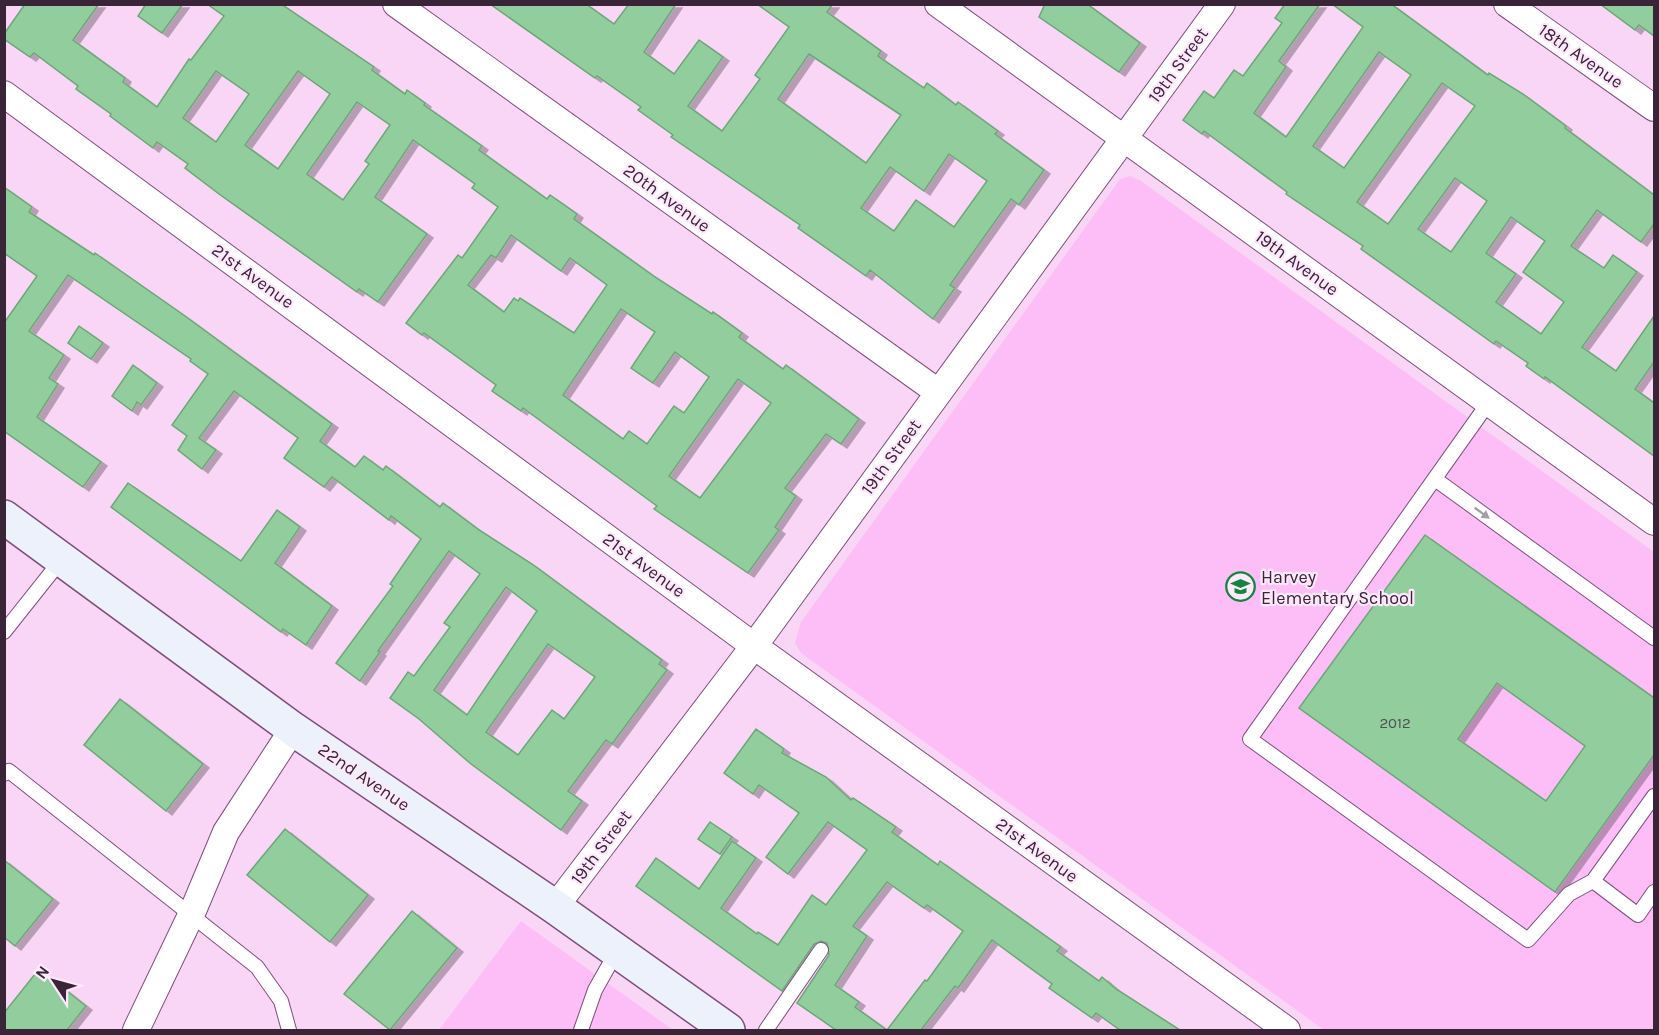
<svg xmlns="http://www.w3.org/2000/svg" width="1659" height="1035" font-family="Karla,sans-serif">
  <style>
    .built { fill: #fdbef7 }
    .building { fill: #92ce9d; stroke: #6ca778; stroke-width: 1.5; fill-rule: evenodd; filter: url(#shadow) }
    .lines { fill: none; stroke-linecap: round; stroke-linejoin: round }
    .lane-casing { stroke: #804e7c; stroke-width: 16 }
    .street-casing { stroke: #804e7c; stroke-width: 28 }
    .secondary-casing { stroke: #804e7c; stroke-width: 36 }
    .lane { stroke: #fff; stroke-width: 14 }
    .street { stroke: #fff; stroke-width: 26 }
    .secondary { stroke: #edf1fc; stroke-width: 33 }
    .oneway { fill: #a69ca5 }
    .labels { text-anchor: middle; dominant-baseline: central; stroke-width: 4.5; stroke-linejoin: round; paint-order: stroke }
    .number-label { font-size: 15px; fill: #4f4e51 }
    .street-label { font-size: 18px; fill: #392438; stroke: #ffe8fc }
    .poi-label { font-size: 18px; fill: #392438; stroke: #ffe8fc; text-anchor: start }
  </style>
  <defs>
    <filter id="shadow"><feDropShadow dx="6" dy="4" stdDeviation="0" flood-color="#0004"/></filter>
  </defs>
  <rect width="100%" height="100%" fill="#f9d6f5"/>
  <g class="built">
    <path d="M1130,176l11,5 513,371v478h-330l-523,-377 -6,-10 6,-21 319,-443z"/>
    <path d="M521,921l152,109h-234z"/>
  </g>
  <g class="building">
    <path d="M25,4h74l-26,36 52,38 -2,4 34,25 32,-48 2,1 33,-44 -17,-12h74l93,63 -2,3 33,24 2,-4 18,13 -1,2 58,41 -3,4 68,49 3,-4 27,19 -3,5 81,58 57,37 1,-2 29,21 -3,4 44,32 3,-4 73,54 -18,25 -15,-10 -41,54 11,8 -21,31 4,3 -31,43 -94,-64 3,-3 -134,-98 -2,3 -29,-20 4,-6 -72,-52 -2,2 -16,-12 52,-68 4,3 36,-51 -26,-19 3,-4 -62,-44 -38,57 52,37 -49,68 -19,-13 -2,3 -138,-98 -34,-26 3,-4 -31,-22 -4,6 -43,-32 1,-2 -35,-25 2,-3 -44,-33 -4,4 -26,-18v-5zM216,71l33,23 -33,48 -33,-24zM298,71l32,23 -52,75 -33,-24zM357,102l33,23 -25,36 4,3 -26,36 -36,-26zM511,235l50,36 9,-13 37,27 -33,48 -54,-35 -2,3 -4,-3 -10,14 -36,-27 23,-30 5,3zM621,309l34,23 -24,36 22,15 22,-31 34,25 -25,36 -10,-7 -27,38 -18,-13 -6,8 -60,-44zM738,379l33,24 -71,95 -31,-22z"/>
    <path d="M146,4h37l-21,29 -24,-17z"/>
    <path d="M490,4h96l28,20 15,-20h47l-32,48 30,22 25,-34 24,17 -35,49 34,25 38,-52 -5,-4 34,-48 -32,-23h76l-6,8 54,39 -3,5 46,32 3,-5 29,22 2,-3 40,29 -3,3 49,36 -25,35 -8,-6 -61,86 5,3 -22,31 -63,-49 -4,6 -68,-48 2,-3 -129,-88 2,-2 -35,-25 3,-3 -44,-31 -2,2zM809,54l92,61 -35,48 -88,-64zM949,154l38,27 -33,46 -38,-27 -22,31 -33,-23 29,-41 34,24z"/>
    <path d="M1045,4h42l53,39 -21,29 -80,-55z"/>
    <path d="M1285,4h35l-41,57 7,6 -32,46 32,24 77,-110 -31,-23h59l97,71 1,-2 34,21 43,32 -1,2 89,67v29l-13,18 -44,-32 -26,36 33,22 9,-13 24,17 -55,75 34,24 38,-55v46l-19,27 19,14v53l-109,-79 -1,2 -18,-13 2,-3 -32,-22 -2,3 -133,-95 2,-3 -77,-52 1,-2 -83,-61 -2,3 -19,-14 21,-29 10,7 20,-28 9,6 39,-53 -7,-5zM1379,52l32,23 -67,93 -31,-22zM1442,83l33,23 -87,118 -31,-22zM1455,178l32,23 -36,51 -33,-23zM1511,217l34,24 -22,31 41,30 -23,32 -45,-32 20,-28 -30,-21z"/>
    <path d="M1600,4h54v32l-15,-11 -4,5z"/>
    <path d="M4,187l28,20 -3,5 65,43 1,-2 90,63 147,108 -12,17 35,26 9,-11 19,14 3,-4 54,41 3,-4 36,27 53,34 130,96 -3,4 8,6 -55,74 -6,-4 -38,51 14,10 -21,29 -90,-66 -52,-45 -29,-21 18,-26 6,4 36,-49 -6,-4 36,-49 -31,-23 -71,100 2,1 -20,29 -24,-18 57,-77 -3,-2 31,-45 -30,-23 -2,4 -57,-43 -8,10 -40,-29 14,-20 -64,-47 -35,47 17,12 -14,19 -24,-19 9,-14 -15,-11 36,-51 -18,-13 1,-2 -123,-84 -39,56 35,24 -15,23 9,6 -21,33 64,45 -18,25 -79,-56v-108l33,-47 -33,-23zM506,587l31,24 -70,104 -33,-25zM548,644l47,33 -31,42 -12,-9 -34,45 -32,-23z"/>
    <path d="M79,326l24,17 -12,16 -23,-16z"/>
    <path d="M133,365l24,18 -16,22 -4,-3 -5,9 -20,-15z"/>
    <path d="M128,483l113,78 36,-51 23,17 -25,36 57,43 -26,39 -23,-16 -2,3 -170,-125z"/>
    <path d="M1425,535l229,163v57l-99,137 -256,-184zM1497,683l88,63 -39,55 -88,-62z"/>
    <path d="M120,699l83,65 -37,47 -82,-66z"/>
    <path d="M756,729l28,20 -2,4 44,24 25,23 2,-2 43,29 -4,5 46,33 2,-4 121,86 -4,4 42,30 3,-4 14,12 64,41h-60l-24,-17 -4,5 -43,-30 3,-4 -60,-44 -34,48 -3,-2 -34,44h-85l-39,-27 32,-48 -2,-12 -6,-2 -7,3 -32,47 -146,-105 20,-28 43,31 33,-48 24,17 -35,50 36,26 1,-2 20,13 34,-50 14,10 41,-55 -39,-28 -40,52 -22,-17 33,-44 -40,-28 -6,9 -29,-21zM887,882l37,26 3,-3 36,26 -36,50 -2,-1 -38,50 -32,-23 4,-5 -24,-17 32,-49 -14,-10z"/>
    <path d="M710,822l22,15 -12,17 -22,-15z"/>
    <path d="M285,829l83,66 -38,47 -83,-67z"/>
    <path d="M4,860l49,39 -38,47 -11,-9z"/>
    <path d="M412,911l45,37 -67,82 -46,-36z"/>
    <path d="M39,969l47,37 -19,24h-63v-17z"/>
  </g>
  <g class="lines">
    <defs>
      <g id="lane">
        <path d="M1489,402l-239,337 278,201 41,-46 24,-13 61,-85"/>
        <path d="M1435,479l219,159"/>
        <path d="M4,632l58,-73"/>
        <path d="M4,774l5,-3 248,196 24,34 8,29"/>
        <path d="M1593,881l45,34 16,-23"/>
        <path d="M581,1030l14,-40 22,-39"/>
        <path d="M766,1030l55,-80"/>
      </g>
      <g id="street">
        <path d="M396,4l542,388"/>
        <path d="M938,4l716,518"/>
        <path d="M1507,4l147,104"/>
        <path d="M4,94l750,552 533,384"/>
        <path d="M555,907l199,-261 468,-642"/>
        <path d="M136,1030l56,-117 34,-81 67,-103"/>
      </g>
      <path id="secondary" d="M4,517l289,212 262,178 173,123"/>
    </defs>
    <use href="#lane" class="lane-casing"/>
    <use href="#street" class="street-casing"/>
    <use href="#secondary" class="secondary-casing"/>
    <use href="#lane" class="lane"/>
    <use href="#street" class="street"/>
    <use href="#secondary" class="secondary"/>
  </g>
  <defs><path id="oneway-solid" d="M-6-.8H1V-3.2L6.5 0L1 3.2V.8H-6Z" transform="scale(1.5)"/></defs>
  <use class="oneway" href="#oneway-solid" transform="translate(1482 513) rotate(36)"/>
  <defs>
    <symbol id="school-ring" viewBox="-11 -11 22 22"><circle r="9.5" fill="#ffe8fc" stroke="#12853d" stroke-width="1.5"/><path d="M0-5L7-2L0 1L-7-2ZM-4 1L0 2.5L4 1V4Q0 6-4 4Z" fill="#12853d"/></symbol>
  </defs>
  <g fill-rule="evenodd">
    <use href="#school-ring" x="1224" y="570" width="33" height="33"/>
  </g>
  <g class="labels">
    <g class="number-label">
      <text x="1395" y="723">2012</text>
    </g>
    <g class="street-label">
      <text transform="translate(1581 56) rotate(35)">18th Avenue</text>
      <text transform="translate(1178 65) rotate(-54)">19th Street</text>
      <text transform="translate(667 198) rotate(36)">20th Avenue</text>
      <text transform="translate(1297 263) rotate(36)">19th Avenue</text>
      <text transform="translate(253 276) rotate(36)">21st Avenue</text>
      <text transform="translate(891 457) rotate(-54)">19th Street</text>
      <text transform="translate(644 565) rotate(36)">21st Avenue</text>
      <text transform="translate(364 777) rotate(34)">22nd Avenue</text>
      <text transform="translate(601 847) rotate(-53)">19th Street</text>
      <text transform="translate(1037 850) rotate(36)">21st Avenue</text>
    </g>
    <g class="poi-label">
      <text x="1261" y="577">Harvey<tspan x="1261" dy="21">Elementary School</tspan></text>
    </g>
  </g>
  <rect width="1659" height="1035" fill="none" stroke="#392438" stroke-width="12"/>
  <g transform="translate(54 981) rotate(306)" stroke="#ffe8fc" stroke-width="4.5" paint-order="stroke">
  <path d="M0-4.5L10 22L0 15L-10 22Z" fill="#392438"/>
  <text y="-9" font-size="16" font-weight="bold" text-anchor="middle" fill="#392438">N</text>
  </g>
</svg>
